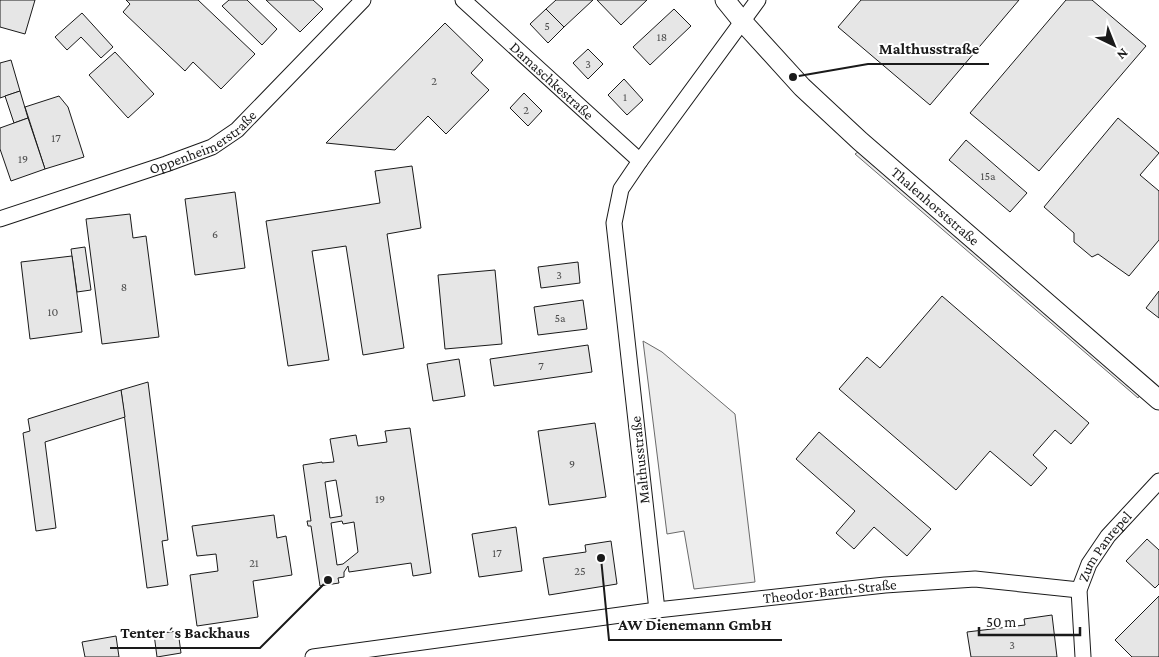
<svg xmlns="http://www.w3.org/2000/svg" width="1159" height="657" font-family="'Crimson Pro',serif">
  <style>
    .built { fill: #ededed; stroke: #6a6a6a }
    .building { fill: #e6e6e6; stroke: #1a1a1a; fill-rule: evenodd }
    .lines { fill: none; stroke-linecap: round; stroke-linejoin: round }
    .minor-casing { stroke: #1a1a1a; stroke-width: 17 }
    .major-casing { stroke: #1a1a1a; stroke-width: 21 }
    .minor { stroke: #fff; stroke-width: 15 }
    .major { stroke: #fff; stroke-width: 19 }
    .labels { text-anchor: middle; dominant-baseline: central; stroke-width: 4; stroke-linejoin: round; paint-order: stroke }
    .number-label { font-size: 12px; fill: #4d4d4d }
    .street-label { font-size: 15px; fill: #1a1a1a; stroke: #fff }
    .leader { fill: none; stroke: #1a1a1a; stroke-width: 2 }
    .callout-dot { fill: #1a1a1a; stroke: #fff; stroke-width: 2 }
    .callout-label { font-size: 16px; text-anchor: middle; font-weight: bold; fill: #1a1a1a; stroke: #fff; stroke-width: 4; stroke-linejoin: round; paint-order: stroke }
  </style>
  <rect width="100%" height="100%" fill="#fff"/>
  <g class="built">
    <path d="M858,152l282,243 -2,3 -283,-244z"/>
    <path d="M643,341l19,11 73,62 20,168 -61,7 -10,-58 -17,3z"/>
  </g>
  <g class="building">
    <path d="M0,0h35l-10,34 -25,-7z"/>
    <path d="M126,0h72l57,54 -34,35 -28,-27 -8,9 -62,-59 7,-8z"/>
    <path d="M229,0h18l30,29 -15,16 -40,-39z"/>
    <path d="M266,0h47l10,9 -23,23z"/>
    <path d="M556,0h37l-29,27 -18,-18z"/>
    <path d="M597,0h50l-26,25z"/>
    <path d="M861,0h158l-89,105 -92,-78z"/>
    <path d="M1066,0h26l54,46 -107,125 -69,-58z"/>
    <path d="M546,9l18,18 -16,16 -18,-19z"/>
    <path d="M674,9l17,17 -41,39 -17,-18z"/>
    <path d="M82,13l31,34 -12,11 -20,-21 -14,13 -12,-13z"/>
    <path d="M445,23l38,37 -12,13 18,17 -43,44 -18,-18 -33,34 -69,-7z"/>
    <path d="M588,49l15,15 -15,15 -15,-16z"/>
    <path d="M115,52l39,42 -26,24 -39,-43z"/>
    <path d="M11,60l9,31 -20,7v-35z"/>
    <path d="M624,79l19,21 -16,15 -19,-20z"/>
    <path d="M20,91l8,27 -14,5 -9,-27z"/>
    <path d="M524,93l18,18 -14,15 -18,-18z"/>
    <path d="M59,96l9,11 16,50 -39,12 -20,-62z"/>
    <path d="M28,118l17,51 -34,12 -11,-32v-21z"/>
    <path d="M1118,118l41,35 -19,22 19,16v49l-30,36 -31,-22 -6,3 -18,-15v-9l-30,-26z"/>
    <path d="M966,140l61,53 -17,19 -61,-52z"/>
    <path d="M412,166l9,62 -34,6 17,114 -41,7 -17,-109 -34,5 17,109 -41,6 -22,-145 114,-18 -5,-32z"/>
    <path d="M235,192l10,76 -50,7 -10,-76z"/>
    <path d="M130,214l3,24 13,-2 13,101 -57,7 -16,-125z"/>
    <path d="M85,247l6,43 -14,2 -6,-43z"/>
    <path d="M72,256l10,76 -52,7 -9,-77z"/>
    <path d="M578,262l2,21 -39,5 -3,-21z"/>
    <path d="M495,270l7,74 -57,5 -7,-74z"/>
    <path d="M1159,291v27l-13,-10z"/>
    <path d="M942,296l147,127 -18,21 -16,-14 -22,25 14,13 -16,18 -41,-35 -34,39 -117,-101 28,-32 13,11z"/>
    <path d="M583,300l4,29 -49,6 -4,-28z"/>
    <path d="M588,345l4,27 -98,14 -4,-27z"/>
    <path d="M459,359l6,37 -32,5 -6,-37z"/>
    <path d="M148,382l20,158 -6,1 6,44 -21,3 -26,-198z"/>
    <path d="M121,390l4,27 -80,25 11,86 -20,3 -13,-98 7,-2 -2,-12z"/>
    <path d="M595,423l11,74 -57,8 -11,-74z"/>
    <path d="M410,428l21,145 -18,3 -2,-13 -62,9 -1,-6 -4,6v5l-6,1 1,5 -19,3 -9,-60h-3l-1,-5h4l-8,-56 19,-3v1l12,-1 -4,-23 26,-4 2,11 29,-4 -2,-11zM336,480l6,36 -12,2 -5,-36zM342,521l1,3 11,-2 4,30 -15,12 -6,1 -6,-42z"/>
    <path d="M819,432l112,97 -24,27 -33,-29 -20,22 -18,-16 19,-22 -59,-52z"/>
    <path d="M274,515l3,23 9,-2 6,39 -39,6 5,36 -61,9 -7,-51 28,-4 -2,-17 -19,2 -5,-30z"/>
    <path d="M516,527l6,44 -43,6 -7,-43z"/>
    <path d="M1147,539l12,11v34l-4,4 -29,-27z"/>
    <path d="M611,541l6,43 -68,11 -6,-37 43,-6 -1,-7z"/>
    <path d="M1159,596v61h-27l-17,-17z"/>
    <path d="M1052,615l5,42h-86l-4,-25 58,-7 -1,-6z"/>
    <path d="M178,631l3,22 -24,4 -3,-23z"/>
    <path d="M116,636l3,21h-34l-3,-15z"/>
  </g>
  <g class="lines">
    <defs>
      <g id="minor">
        <path id="s1" d="M463,0l177,161"/>
        <path id="s2" d="M0,219l166,-55 46,-17 25,-17 126,-130"/>
        <path d="M657,610l-43,-387 7,-34 19,-28 118,-161"/>
        <path id="s3" d="M313,657l344,-47 228,-25 90,-6 104,11"/>
        <path id="s4" d="M1083,657l-4,-67 10,-26 19,-28 51,-55"/>
      </g>
      <g id="major">
        <path id="s5" d="M725,0l17,21 60,66 58,54 299,259"/>
      </g>
    </defs>
    <use href="#minor" class="minor-casing"/>
    <use href="#major" class="major-casing"/>
    <use href="#minor" class="minor"/>
    <use href="#major" class="major"/>
  </g>
  <g class="labels">
    <g class="number-label">
      <text x="547" y="26">5</text>
      <text x="662" y="37">18</text>
      <text x="588" y="64">3</text>
      <text x="434" y="81">2</text>
      <text x="625" y="97">1</text>
      <text x="526" y="110">2</text>
      <text x="56" y="138">17</text>
      <text x="23" y="159">19</text>
      <text x="988" y="176">15a</text>
      <text x="215" y="234">6</text>
      <text x="559" y="275">3</text>
      <text x="124" y="287">8</text>
      <text x="53" y="312">10</text>
      <text x="560" y="318">5a</text>
      <text x="541" y="366">7</text>
      <text x="572" y="464">9</text>
      <text x="380" y="499">19</text>
      <text x="497" y="553">17</text>
      <text x="254" y="563">21</text>
      <text x="580" y="571">25</text>
      <text x="1012" y="645">3</text>
    </g>
    <g class="street-label">
      <text stroke="none"><textPath href="#s1" startOffset="120">Damaschkestraße</textPath></text>
      <text stroke="none"><textPath href="#s2" startOffset="218">Oppenheimerstraße</textPath></text>
      <text stroke="none"><textPath href="#s5" startOffset="295">Thalenhorststraße</textPath></text>
      <text transform="translate(640 460) rotate(-96)">Malthusstraße</text>
      <text stroke="none"><textPath href="#s4" startOffset="118">Zum Panrepel</textPath></text>
      <text stroke="none"><textPath href="#s3" startOffset="521">Theodor-Barth-Straße</textPath></text>
    </g>
  </g>
  <path class="leader" d="M793 77L868 64H989M601 558L609 640H782M328 580L260 648H110"/>
  <g class="callout-dot">
    <circle cx="793" cy="77" r="5"/>
    <circle cx="601" cy="558" r="5"/>
    <circle cx="328" cy="580" r="5"/>
  </g>
  <g class="callout-label">
    <text x="929" y="54">Malthusstraße</text>
    <text x="695" y="630">AW Dienemann GmbH</text>
    <text x="185" y="638">Tenter´s Backhaus</text>
  </g>
  <g transform="translate(1114 45) rotate(137)" stroke="#ffffff" stroke-width="4" paint-order="stroke">
  <path d="M0-4L9 19L0 12L-9 19Z" fill="#1a1a1a"/>
  <text y="-8" font-size="14" font-weight="bold" text-anchor="middle" fill="#1a1a1a">N</text>
  </g>
  <path d="M979 627v8h101v-8" fill="none" stroke="#1a1a1a" stroke-width="2.5"/>
  <text x="986" y="627" font-size="15" fill="#1a1a1a" stroke="#ffffff" stroke-width="4" paint-order="stroke">50 m</text>
</svg>
